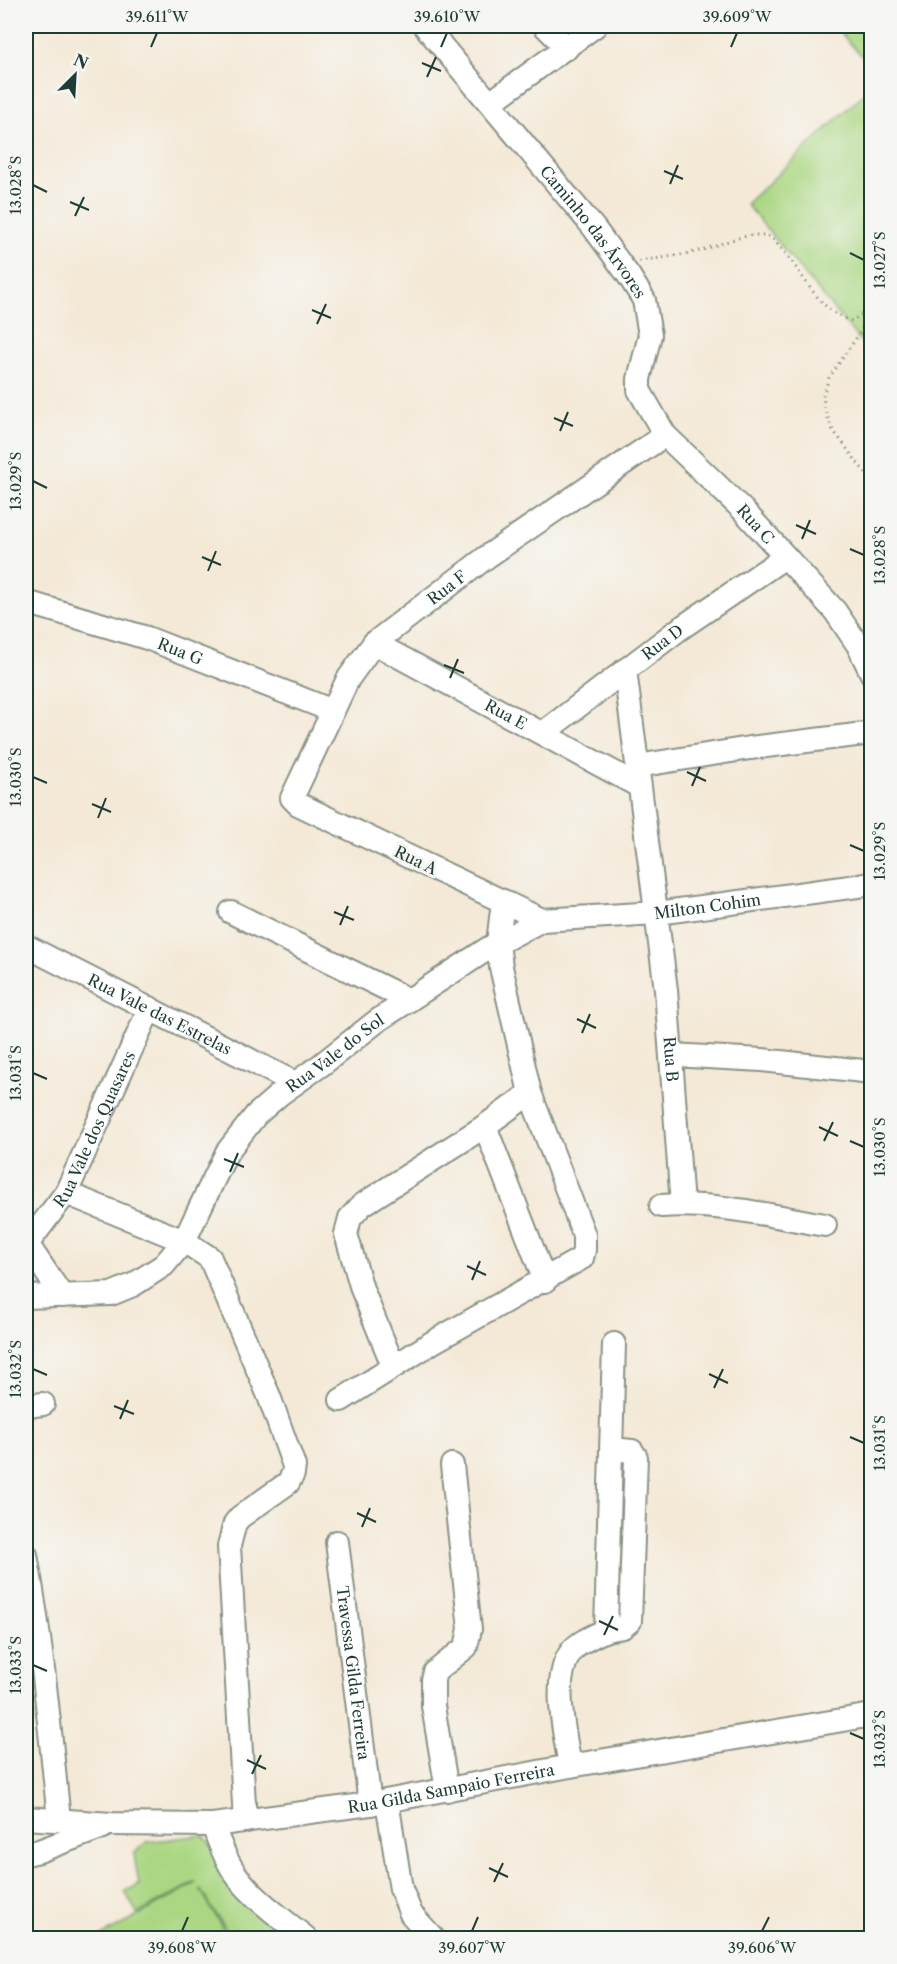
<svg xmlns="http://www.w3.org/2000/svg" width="897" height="1964" font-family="'Libre Caslon Text',serif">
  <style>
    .green { fill: #abd783; stroke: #658a5c; stroke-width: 1.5 }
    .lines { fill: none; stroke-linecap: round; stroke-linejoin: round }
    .minor-casing { stroke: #8a9386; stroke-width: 26 }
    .path { stroke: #8a9386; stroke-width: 3; stroke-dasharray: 1.5 4.5; stroke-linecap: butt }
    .minor { stroke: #fff; stroke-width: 22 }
    .ticks { fill: none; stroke: #1f3d34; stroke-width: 2 }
    .labels { text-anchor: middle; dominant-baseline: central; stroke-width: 6; stroke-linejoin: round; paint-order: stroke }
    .street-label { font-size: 16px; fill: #1f3d34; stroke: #f6f6f2 }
    .neatline { fill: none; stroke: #1f3d34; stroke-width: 2 }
    .ticks-label { font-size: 15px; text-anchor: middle; fill: #1f3d34 }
  </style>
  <rect width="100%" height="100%" fill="#f6f6f2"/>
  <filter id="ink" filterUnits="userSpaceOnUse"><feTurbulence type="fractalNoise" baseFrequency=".0167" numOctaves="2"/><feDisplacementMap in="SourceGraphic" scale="12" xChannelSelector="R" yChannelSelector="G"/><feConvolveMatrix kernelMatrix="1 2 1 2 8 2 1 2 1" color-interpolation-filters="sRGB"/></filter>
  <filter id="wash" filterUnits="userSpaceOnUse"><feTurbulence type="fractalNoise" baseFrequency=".008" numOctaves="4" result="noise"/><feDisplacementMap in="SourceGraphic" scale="24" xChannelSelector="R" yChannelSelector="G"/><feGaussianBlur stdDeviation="1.35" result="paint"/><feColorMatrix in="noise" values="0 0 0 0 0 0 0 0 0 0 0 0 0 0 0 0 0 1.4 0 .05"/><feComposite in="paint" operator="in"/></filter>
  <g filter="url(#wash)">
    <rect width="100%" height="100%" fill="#f4e9d7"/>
    <g class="green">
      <path d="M834,26h37v40z"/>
      <path d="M871,87v267l-125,-150z"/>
      <path d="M203,1835l87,103h-59l-31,-49 28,49h-130l98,-55 -1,-1 -58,32 -12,-23 14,-6 -5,-31 12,-12z"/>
    </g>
  </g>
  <g filter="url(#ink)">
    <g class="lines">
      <defs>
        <g id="minor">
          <path id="s1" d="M425,26l169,202 35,48 15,24 6,35 -11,44v11l26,45 78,75 92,101 23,34 14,29"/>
          <path d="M545,26l22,22"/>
          <path d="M490,103l105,-77"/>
          <path id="s2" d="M26,602l121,36 186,73"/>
          <path id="s3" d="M374,643l265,143"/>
          <path id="s4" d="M625,670l41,320 16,215"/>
          <path id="s5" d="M543,733l135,-103 107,-73"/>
          <path d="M637,766l113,-18 122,-15"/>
          <path d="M231,912l178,88"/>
          <path id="s6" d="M542,920l-219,-104 -25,-12 -6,-6 56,-119 26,-36 114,-87 177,-121"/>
          <path id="s7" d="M26,946l269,137"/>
          <path d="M671,1055l91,5 110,12"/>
          <path d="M485,1126l60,155"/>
          <path d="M66,1193l118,48 26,17 59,138 25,70 -1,8 -5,9 -48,34 -5,6 -6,23 16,275"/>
          <path d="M661,1206c55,-4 111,10 164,19"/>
          <path d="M26,1242l36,54"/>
          <path id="s8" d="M27,1244l39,-51 84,-185"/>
          <path id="s9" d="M26,1297l85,-3 22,-9 31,-20 20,-24 43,-89 29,-37 24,-21 41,-29 56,-44 112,-73 53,-28 115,-7 215,-29"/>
          <path d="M396,1365l-4,-2 -30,-74 -16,-55 4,-16 12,-13 123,-79 45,-33"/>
          <path d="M341,1400l92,-58 149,-84 2,-8v-15l-54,-142 -29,-126 -3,-24 5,-42"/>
          <path d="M26,1406l17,-2"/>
          <path id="s10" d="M337,1542l33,262"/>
          <path d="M26,1555c16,87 24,176 33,265"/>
          <path d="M606,1630l17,-3 7,-6 6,-164 -4,-6 -20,-2"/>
          <path d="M570,1766c-5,-32 -19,-86 1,-114 7,-10 23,-16 35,-22l8,-286"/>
          <path d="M447,1790l-14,-84v-26l2,-8 31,-25 4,-18 -18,-164"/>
          <path d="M387,1801l14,88 10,25 22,24"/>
          <path id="s11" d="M26,1818l85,6 102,1 157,-21 200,-38 302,-51"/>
          <path d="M213,1825c6,18 13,36 24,51 17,23 47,44 69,62"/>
          <path d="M26,1854l13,-3 64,-24"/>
        </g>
      </defs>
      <use href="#minor" class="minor-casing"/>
      <g class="path">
        <path d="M639,261c20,-3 40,-5 60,-10 19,-5 51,-22 71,-14 4,2 7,7 10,10 23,24 37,65 72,74l14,-10"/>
        <path d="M872,299l-11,32 -32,47 -6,17 2,16 8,19 39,52"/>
        <path d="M862,332l10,13"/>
      </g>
      <use href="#minor" class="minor"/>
    </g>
  </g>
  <path class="ticks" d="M151,47l6,-14M441,47l6,-14M731,47l6,-14M422,63l19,8M427,77l9,-20M664,171l19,8M670,184l8,-19M33,185l14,7M70,202l19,8M75,216l9,-19M850,253l14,7M312,310l19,8M317,324l9,-20M554,418l19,8M560,431l8,-19M33,481l14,7M796,525l20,9M802,539l8,-19M850,549l14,6M202,557l19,8M208,571l8,-20M444,665l20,8M450,678l8,-19M687,772l19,9M33,777l14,6M692,786l8,-19M92,804l19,8M98,818l8,-20M850,845l14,6M334,912l20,8M340,925l8,-19M577,1019l19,9M582,1033l8,-19M33,1073l14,6M819,1127l19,9M824,1141l9,-19M850,1141l14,6M224,1159l20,8M230,1172l8,-19M467,1266l19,9M472,1280l8,-19M33,1369l14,6M709,1374l19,9M714,1388l9,-19M114,1406l20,8M120,1419l8,-19M850,1437l14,6M357,1513l19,9M362,1527l8,-19M599,1621l19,9M604,1635l9,-19M33,1665l14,6M850,1733l14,6M247,1760l19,9M252,1774l9,-19M489,1868l19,9M494,1882l9,-19M182,1931l6,-14M472,1931l6,-14M762,1931l7,-14"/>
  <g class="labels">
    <g class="street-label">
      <text stroke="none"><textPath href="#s1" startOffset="266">Caminho das Árvores</textPath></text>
      <text stroke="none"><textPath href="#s1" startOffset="622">Rua C</textPath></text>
      <text stroke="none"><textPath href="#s6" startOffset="546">Rua F</textPath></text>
      <text stroke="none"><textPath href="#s5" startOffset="150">Rua D</textPath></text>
      <text stroke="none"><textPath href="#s2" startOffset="162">Rua G</textPath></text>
      <text stroke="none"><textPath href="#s3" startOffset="150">Rua E</textPath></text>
      <text transform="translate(416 860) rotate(26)">Rua A</text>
      <text stroke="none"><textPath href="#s9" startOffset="836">Milton Cohim</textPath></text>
      <text stroke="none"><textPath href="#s7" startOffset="150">Rua Vale das Estrelas</textPath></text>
      <text stroke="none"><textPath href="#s9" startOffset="423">Rua Vale do Sol</textPath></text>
      <text stroke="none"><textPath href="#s4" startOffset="392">Rua B</textPath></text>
      <text stroke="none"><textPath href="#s8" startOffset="134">Rua Vale dos Quasares</textPath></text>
      <text stroke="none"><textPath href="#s10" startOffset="132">Travessa Gilda Ferreira</textPath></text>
      <text stroke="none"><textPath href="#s11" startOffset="428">Rua Gilda Sampaio Ferreira</textPath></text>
    </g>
  </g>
  <rect width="897" height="1964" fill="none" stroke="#f6f6f2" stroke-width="66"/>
  <g transform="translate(75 75) rotate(24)" stroke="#f6f6f2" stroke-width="4.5" paint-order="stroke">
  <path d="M0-4.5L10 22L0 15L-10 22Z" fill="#1f3d34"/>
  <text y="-9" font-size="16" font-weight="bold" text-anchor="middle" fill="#1f3d34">N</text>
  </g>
  <rect x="33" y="33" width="831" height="1898" class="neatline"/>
  <g class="ticks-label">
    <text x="157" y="22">39.611°W</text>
    <text x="447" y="22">39.610°W</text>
    <text x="737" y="22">39.609°W</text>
    <text transform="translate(16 185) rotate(-90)" y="5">13.028°S</text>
    <text transform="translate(880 260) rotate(-90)" y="5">13.027°S</text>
    <text transform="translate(16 481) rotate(-90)" y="5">13.029°S</text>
    <text transform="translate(880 555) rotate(-90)" y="5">13.028°S</text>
    <text transform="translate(16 777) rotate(-90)" y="5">13.030°S</text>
    <text transform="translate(880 851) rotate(-90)" y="5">13.029°S</text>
    <text transform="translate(16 1073) rotate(-90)" y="5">13.031°S</text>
    <text transform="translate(880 1147) rotate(-90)" y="5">13.030°S</text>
    <text transform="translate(16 1369) rotate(-90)" y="5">13.032°S</text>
    <text transform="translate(880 1443) rotate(-90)" y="5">13.031°S</text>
    <text transform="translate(16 1665) rotate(-90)" y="5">13.033°S</text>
    <text transform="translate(880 1739) rotate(-90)" y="5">13.032°S</text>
    <text x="182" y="1953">39.608°W</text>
    <text x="472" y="1953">39.607°W</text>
    <text x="762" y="1953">39.606°W</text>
  </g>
</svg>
